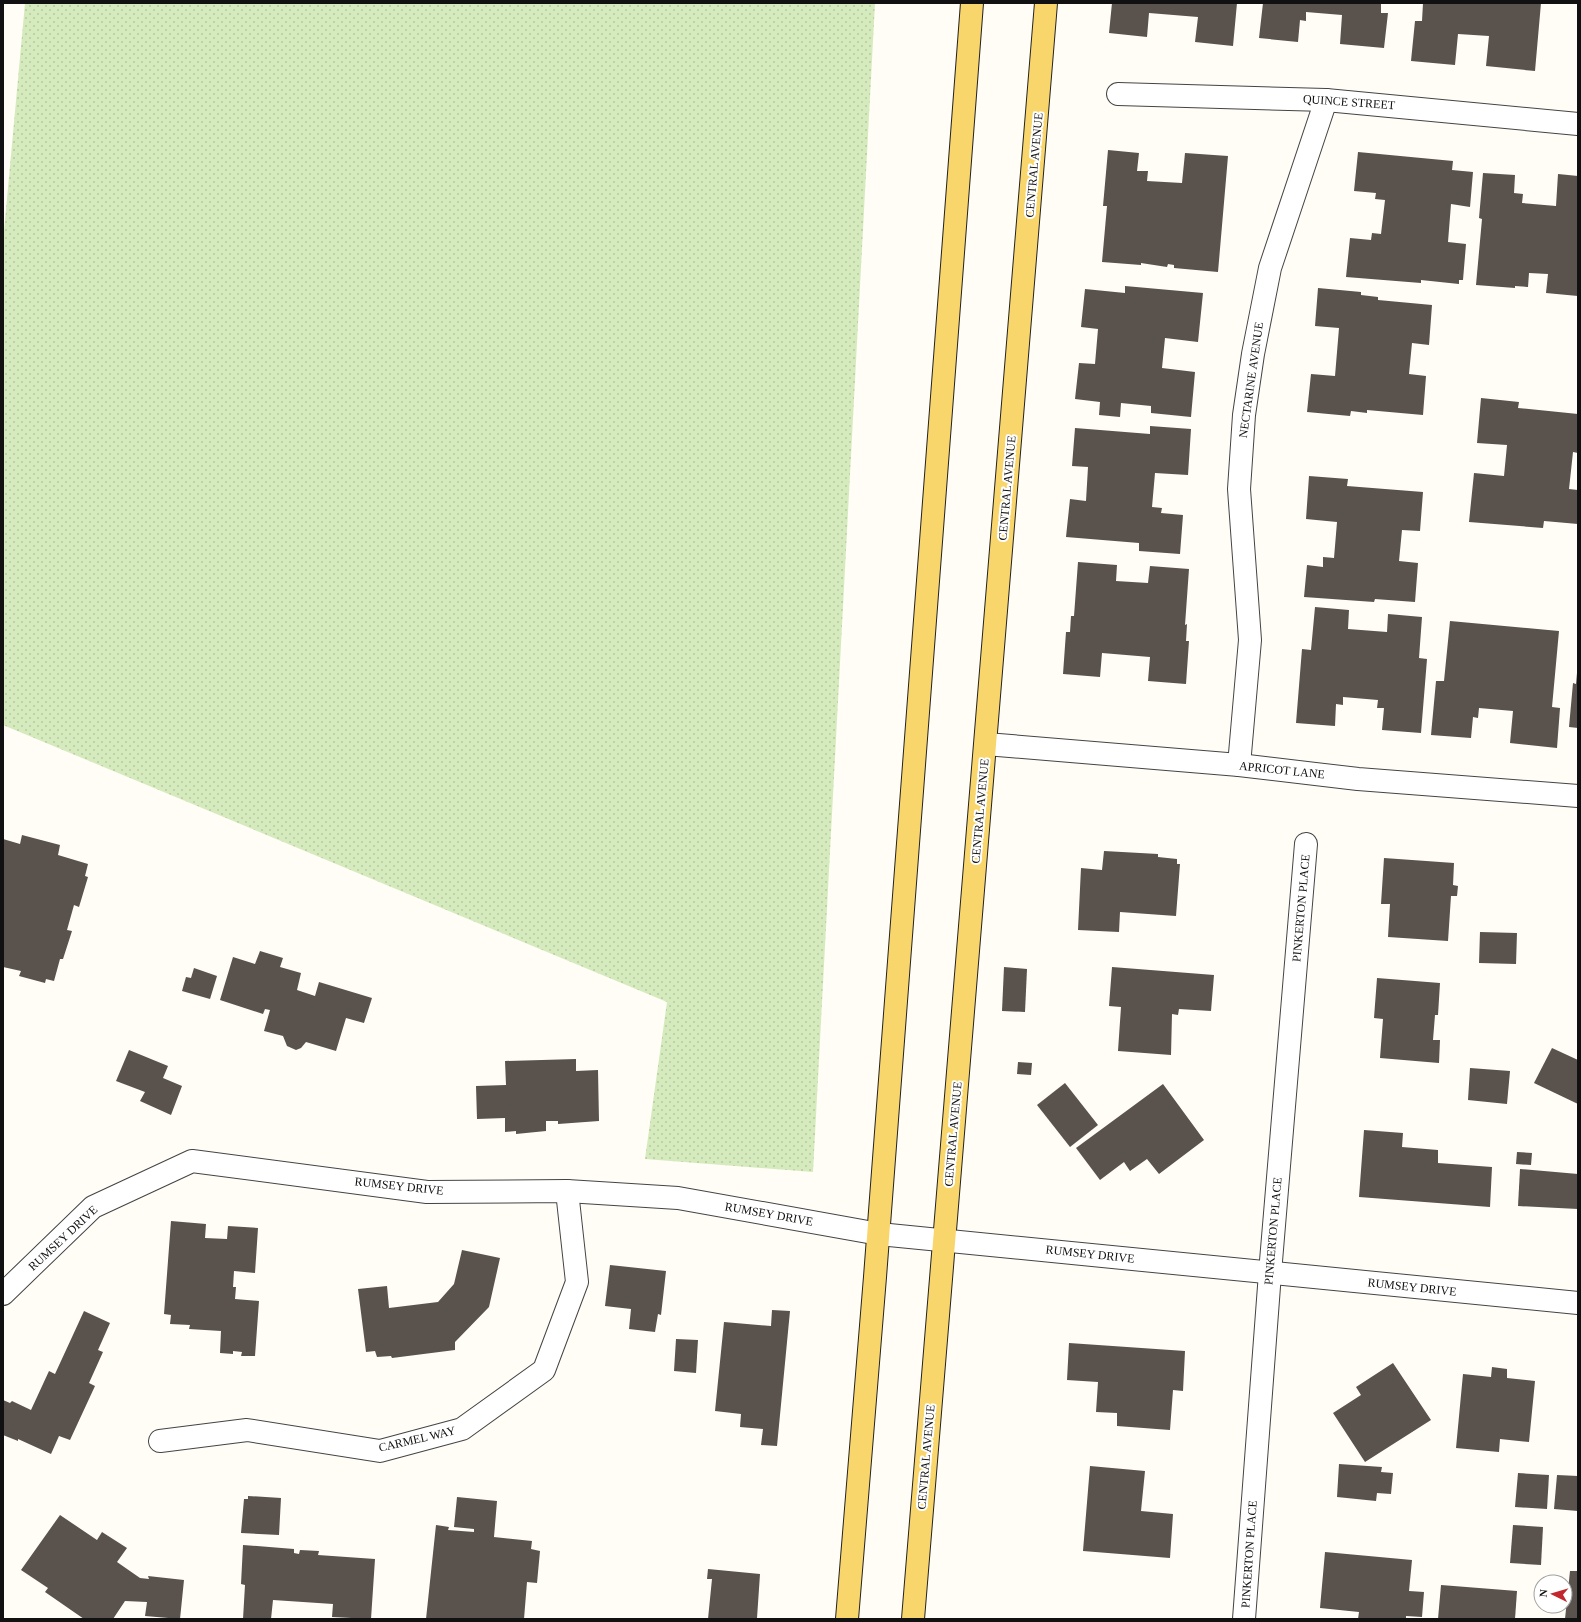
<svg xmlns="http://www.w3.org/2000/svg" width="1581" height="1622" font-family="Georgia,serif">
  <style>
    .grass { fill: url(#grass-dots) }
    .building { fill: #5a524d }
    .lines { fill: none; stroke-linecap: round; stroke-linejoin: round }
    .minor-casing { stroke: #444; stroke-width: 24 }
    .major-casing { stroke: #222; stroke-width: 24 }
    .minor { stroke: #fff; stroke-width: 22 }
    .major { stroke: #f9d66b; stroke-width: 22 }
    .labels { text-anchor: middle; dominant-baseline: central; stroke-width: 4; stroke-linejoin: round; paint-order: stroke }
    .street-label { font-size: 12px; fill: #111; stroke: #fff }
  </style>
  <defs>
    <pattern id="grass-dots" width="8" height="8" patternUnits="userSpaceOnUse"><rect width="8" height="8" fill="#d5ebbd"/><path d="M2 2h.1M6 6h.1" fill="none" stroke="#b6c8a1" stroke-width="1.8" stroke-linecap="round"/></pattern>
  </defs>
  <rect width="100%" height="100%" fill="#fffdf5"/>
  <path class="grass" d="M25,3h850l-62,1169 -168,-13 22,-157 -664,-277v-483z"/>
  <g class="building">
    <path d="M1112,3h125l-4,43 -38,-4 3,-25 -49,-4 -2,24 -38,-4z"/>
    <path d="M1263,3h118v10h7l-4,35 -44,-4 2,-29 -36,-3v9l-6,-1 -2,22 -39,-4z"/>
    <path d="M1423,3h118l-6,68 -49,-5 3,-30 -31,-2 -3,31 -44,-4 4,-40h7z"/>
    <path d="M1108,150l31,3 -2,18h11l-1,10 35,2 3,-30 43,3 -10,116 -44,-4v-3l-6,-1 -1,3 -26,-4v2l-39,-3 5,-56h-4z"/>
    <path d="M1358,152l95,9 -1,9 21,2 -3,35 -19,-3 -3,38 18,2 -3,36h-4v4l-38,-4v3l-75,-6 4,-39 21,2 1,-7 9,1 4,-34 -10,-1 1,-6 -22,-2z"/>
    <path d="M1483,173l32,2 -1,18 9,1 -1,9 34,3 2,-32 20,2v120l-32,-3 2,-19 -19,-1 -1,14 -13,-1v2l-39,-3 6,-66 -3,-1z"/>
    <path d="M1125,286l78,7 -5,49 -33,-4 -3,30 33,4 -4,45 -40,-4v-7l-30,-3 -1,14 -21,-2 1,-13 -25,-3 4,-36 16,1 3,-35 -17,-2 4,-38 40,4z"/>
    <path d="M1318,288l43,4v3l17,2v3l54,5 -3,40 -17,-2 -3,31 17,2 -3,39 -56,-5v3l-16,-2 -1,5 -43,-4 4,-38 24,2 4,-48 -24,-2z"/>
    <path d="M1481,398l38,4 -1,6 60,6v39l-5,-1 -4,37 9,1v34l-34,-3 -1,7 -74,-6 5,-49 30,3 3,-31 -30,-2z"/>
    <path d="M1150,426l41,3 -3,46 -33,-2 -3,34 10,1 -1,5 22,2 -3,39 -41,-3v-8l-73,-6 4,-38 16,2 2,-34 -16,-1 3,-38 75,6z"/>
    <path d="M1309,476l39,3 -1,7 76,6 -3,39 -18,-1 -3,31 19,2 -3,39 -40,-3 -1,3 -70,-5 3,-32 16,2v-10l11,1 3,-36 -31,-3z"/>
    <path d="M1078,562l39,3 -1,16 32,2 2,-17 39,3 -4,56 2,-1 -1,17h3l-3,43 -38,-3 2,-24 -48,-4 -2,24 -37,-3 3,-42h4l1,-16h3z"/>
    <path d="M1315,607l34,3 -1,19 39,3 1,-18 34,3 -3,41 8,1 -6,74 -39,-3 2,-22h-7l1,-8 -35,-3v8l-7,-1 -1,22 -39,-3 6,-74 9,1z"/>
    <path d="M1450,621l109,10 -7,76 8,1 -3,40 -47,-5 3,-32 -34,-3 -1,10 -5,-1 -2,21 -40,-3 5,-54h8z"/>
    <path d="M1577,673h1v55l-9,-1 4,-44 3,1z"/>
    <path d="M22,835l38,10 -2,10 30,9 -3,12 3,1 -9,30 -5,-2 -7,25 5,1 -9,28h-3l-6,22 -8,-2 -1,4 -26,-7 2,-5 -18,-4v-128l17,5z"/>
    <path d="M1104,851l54,3v3l19,2v5h3l-4,52 -56,-4 -1,20 -41,-2 3,-62 21,2z"/>
    <path d="M1384,858l70,5 -1,22 5,1 -1,10h-6l-3,45 -60,-4 2,-33h-9z"/>
    <path d="M1480,932l37,1 -1,31 -37,-1z"/>
    <path d="M260,951l23,7 -3,9 21,6 -4,17 18,6 4,-14 53,16 -8,25 -18,-5 -10,33 -30,-9 -5,6 -5,2 -9,-4 -4,-10 -19,-5 6,-21 -5,-1 -2,5 -43,-14 13,-43 22,7z"/>
    <path d="M1004,967l23,2 -2,43 -23,-1z"/>
    <path d="M1112,967l102,8 -3,36 -32,-2 -1,6 -6,-1 -1,41 -53,-4 3,-44 -12,-1z"/>
    <path d="M194,968l23,8 -7,23 -28,-8 4,-14 5,1z"/>
    <path d="M1377,978l63,5 -2,32h-3l-2,25h7l-1,23 -59,-5 3,-39 -9,-1z"/>
    <path d="M1552,1048l26,12v44l-44,-21z"/>
    <path d="M129,1050l39,16 -5,12 19,8 -11,29 -31,-14 5,-9 -29,-11z"/>
    <path d="M576,1059v12l22,-1 1,51 -41,3v-3h-12v10l-30,3v-3l-11,1v-14l-28,1 -1,-33 30,-1 -1,-24z"/>
    <path d="M1018,1062l14,1 -1,12 -14,-1z"/>
    <path d="M1470,1068l40,3 -3,33 -39,-4z"/>
    <path d="M1065,1083l33,42 -28,22 -33,-42z"/>
    <path d="M1163,1084l41,56 -45,34 -12,-15 -17,12 -6,-9 -24,18 -24,-32z"/>
    <path d="M1364,1130l39,3 -1,14 36,3v13l54,4 -2,40 -131,-10z"/>
    <path d="M1517,1152l15,1 -1,12 -15,-1z"/>
    <path d="M1520,1169l58,5v35l-60,-3z"/>
    <path d="M171,1221l35,3 -1,14 22,1 1,-13 30,2 -3,45 -21,-2 -1,16h3l-1,12 24,2 -4,55h-14l1,-4 -9,-1v3l-13,-1 1,-22 -32,-2 1,-4 -20,-1 1,-9 -7,-1z"/>
    <path d="M462,1250l38,8 -11,49 -34,35v8l-63,8 -1,-2 -14,1 -2,-6 -9,1 -8,-63 29,-3 2,22 49,-6 16,-18z"/>
    <path d="M610,1265l56,6 -5,44 -3,-1 -3,18 -26,-3 2,-20 -26,-3z"/>
    <path d="M772,1310l18,1 -13,135 -16,-1 2,-16 -23,-2 1,-13 -26,-3 9,-89 47,4z"/>
    <path d="M84,1311l26,12 -12,27 5,2 -14,31 6,3 -25,54 -11,-4 -8,18 -33,-15v2l-15,-6v-35l7,3 2,-2 19,9 18,-39 6,3z"/>
    <path d="M676,1339l22,1 -2,33 -22,-2z"/>
    <path d="M1069,1343l116,8 -2,40 -10,-1 -3,40 -53,-4v-13l-21,-1 2,-30 -31,-2z"/>
    <path d="M1393,1363l38,57 -66,42 -32,-49 28,-18 -5,-8z"/>
    <path d="M1492,1367l15,2v9l28,3 -6,61 -29,-3 -1,13 -43,-4 7,-74 28,3z"/>
    <path d="M1339,1464l43,3 -1,5 12,1 -2,21 -14,-1 -1,8 -39,-4z"/>
    <path d="M1090,1466l55,5 -4,40 32,3 -3,44 -87,-7z"/>
    <path d="M1518,1473l31,2 -2,34 -32,-2z"/>
    <path d="M1557,1475l21,1v35l-24,-2z"/>
    <path d="M248,1496l33,2 -2,37 -38,-2 3,-34h4z"/>
    <path d="M457,1497l40,4 -3,36 38,4 -1,8 9,2 -3,32 -10,-1 -3,37h-98l10,-94 13,2 -1,3 26,2v-3l-20,-2z"/>
    <path d="M60,1515l37,25 5,-8 25,16 -10,14 23,16 9,1 -1,-3 36,4 -4,39 -35,-3 2,-14 -22,-1 -12,18h-29l-39,-27 3,-4 -27,-18z"/>
    <path d="M1513,1525l30,2 -2,38 -31,-2z"/>
    <path d="M243,1545l51,4v4l5,1 1,-4 19,1 -1,4 57,4 -4,60 -39,-2 1,-13 -60,-4 -2,19h-28l2,-34 -4,-1z"/>
    <path d="M1325,1552l87,8 -3,31 15,1 -2,25 -16,-1v3h-48l1,-7 -39,-4z"/>
    <path d="M708,1569l52,5 -3,44 -49,1 4,-40h-5z"/>
    <path d="M1570,1571h8v48h-13z"/>
    <path d="M1441,1585l76,6 -2,28h-77z"/>
  </g>
  <g class="lines">
    <defs>
      <g id="minor">
        <path d="M1118,94l208,6 252,24"/>
        <path d="M986,744l253,21 119,14 220,17"/>
        <path d="M1239,765l11,-125 -11,-151 5,-74 9,-61 17,-86 56,-168"/>
        <path d="M3,1294l90,-87 99,-46 235,31 140,-1 111,7 201,36 699,69"/>
        <path d="M160,1441l87,-11 133,21 82,-22 82,-59 33,-88 -10,-91"/>
        <path d="M1244,1619l26,-346 36,-429"/>
      </g>
      <g id="major">
        <path d="M847,1619l28,-342 97,-1274"/>
        <path d="M913,1619l133,-1616"/>
      </g>
    </defs>
    <use href="#minor" class="minor-casing"/>
    <use href="#major" class="major-casing"/>
    <use href="#minor" class="minor"/>
    <use href="#major" class="major"/>
  </g>
  <g class="labels">
    <g class="street-label">
      <text transform="translate(1349 102) rotate(4)">QUINCE STREET</text>
      <text transform="translate(1034 165) rotate(-85)">CENTRAL AVENUE</text>
      <text transform="translate(1251 380) rotate(-82)">NECTARINE AVENUE</text>
      <text transform="translate(1007 488) rotate(-85)">CENTRAL AVENUE</text>
      <text transform="translate(1282 770) rotate(6)">APRICOT LANE</text>
      <text transform="translate(980 811) rotate(-85)">CENTRAL AVENUE</text>
      <text transform="translate(1301 908) rotate(-85)">PINKERTON PLACE</text>
      <text transform="translate(953 1134) rotate(-85)">CENTRAL AVENUE</text>
      <text transform="translate(399 1186) rotate(6)">RUMSEY DRIVE</text>
      <text transform="translate(769 1214) rotate(10)">RUMSEY DRIVE</text>
      <text transform="translate(1273 1231) rotate(-85)">PINKERTON PLACE</text>
      <text transform="translate(63 1238) rotate(-43)">RUMSEY DRIVE</text>
      <text transform="translate(1090 1254) rotate(6)">RUMSEY DRIVE</text>
      <text transform="translate(1412 1287) rotate(6)">RUMSEY DRIVE</text>
      <text transform="translate(417 1439) rotate(-13)">CARMEL WAY</text>
      <text transform="translate(926 1457) rotate(-85)">CENTRAL AVENUE</text>
      <text transform="translate(1249 1554) rotate(-86)">PINKERTON PLACE</text>
    </g>
  </g>
  <rect width="1581" height="1622" fill="none" stroke="#111111" stroke-width="8"/>
  <g transform="translate(1553 1594) rotate(275)"><circle r="19" fill="#ffffff" stroke="#a0a0a0"/>
  <path d="M0-3L7 15L0 10L-7 15Z" fill="#c4262e"/>
  <text y="-6" font-size="11" font-weight="bold" text-anchor="middle" fill="#111111">N</text>
  </g>
</svg>
